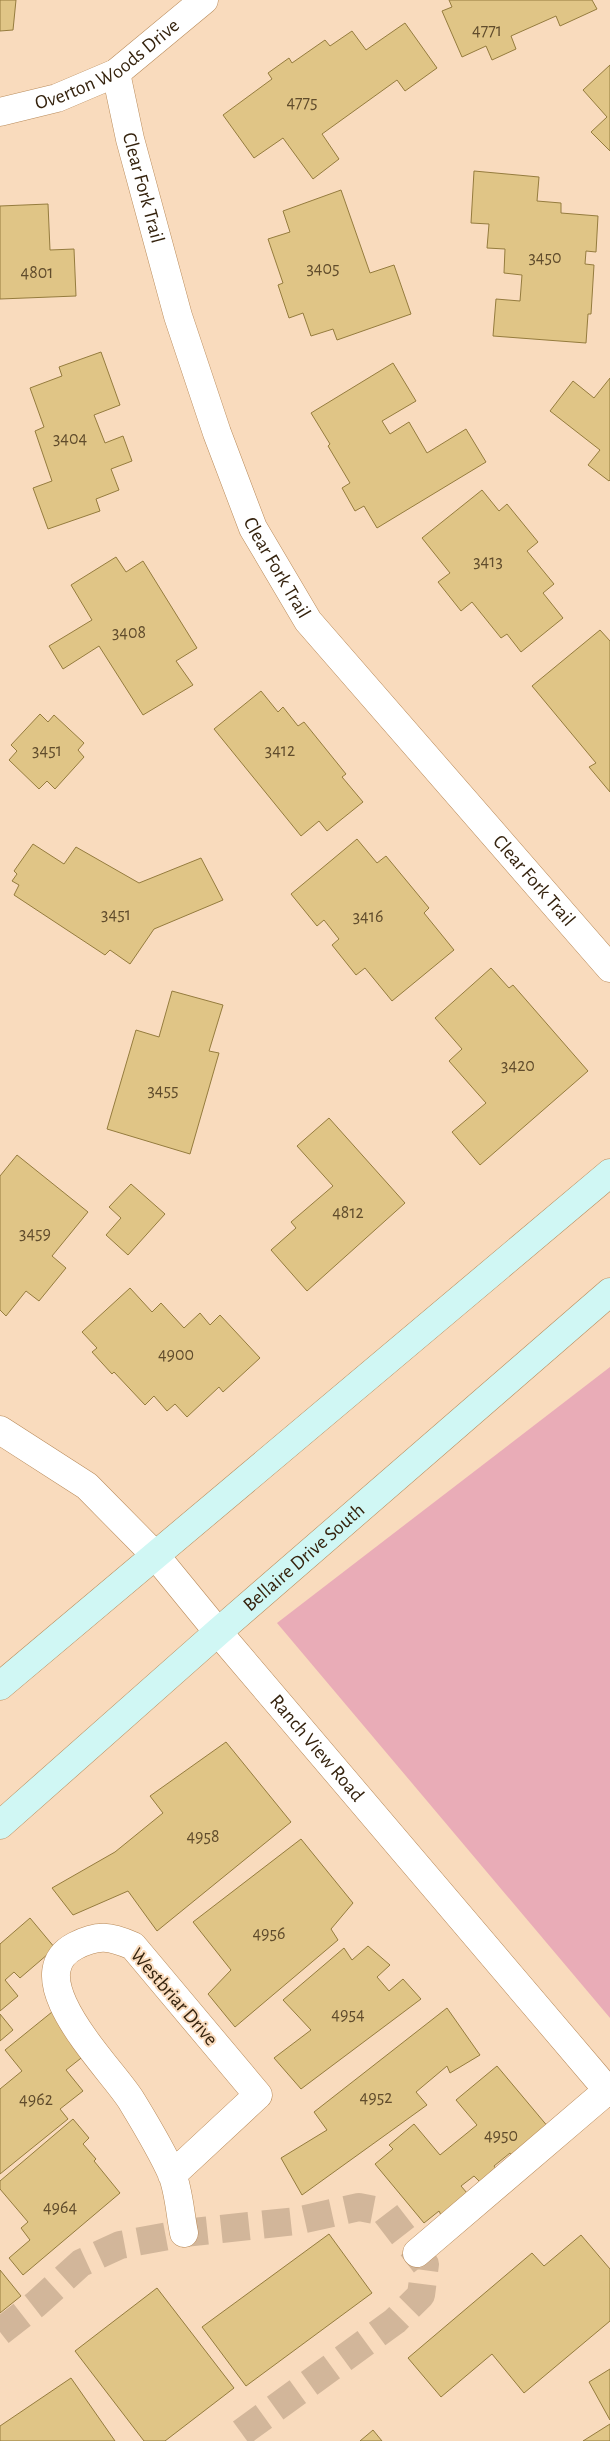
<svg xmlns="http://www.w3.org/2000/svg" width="610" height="2441" font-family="'Alegreya Sans',sans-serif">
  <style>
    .green { fill: #e9acb7 }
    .building { fill: #e0c586; stroke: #957c3e }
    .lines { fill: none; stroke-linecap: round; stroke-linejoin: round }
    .minor-tunnel { stroke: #d2b69a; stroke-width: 28; stroke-dasharray: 28 14; stroke-linecap: butt }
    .minor-casing { stroke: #b88a59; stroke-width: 29 }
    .tertiary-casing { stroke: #b88a59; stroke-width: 29 }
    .secondary-casing { stroke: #b88a59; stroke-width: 29 }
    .minor { stroke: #fff; stroke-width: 28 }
    .tertiary { stroke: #fff; stroke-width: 28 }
    .secondary { stroke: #d0f7f4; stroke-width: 28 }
    .labels { text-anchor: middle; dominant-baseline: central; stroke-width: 4; stroke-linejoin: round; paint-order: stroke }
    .number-label { font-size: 18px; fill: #604c2c }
    .street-label { font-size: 20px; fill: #35230e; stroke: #f9dbbd }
  </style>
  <rect width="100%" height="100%" fill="#f9dbbd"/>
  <path class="green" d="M610,1367v651l-333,-395z"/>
  <g class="building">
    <path d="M0,0h16l-3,30 -13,1z"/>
    <path d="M449,0h143l5,9 -37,17 -4,-10 -45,20 5,13 -24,11 -6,-14 -24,11 -20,-46 10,-4z"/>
    <path d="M405,23l32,45 -32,23 -8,-11 -75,54 17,25 -26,20 -30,-41 -29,20 -31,-43 49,-36 -4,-6 21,-15 3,5 33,-23 5,6 22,-15 14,19z"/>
    <path d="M610,65v86l-19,-19 16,-15 -24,-27z"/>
    <path d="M474,171l65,6 -2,24 24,2v10l37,3 -2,36 -10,-1 -1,13 9,1 -3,49h-3l-2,29 -93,-7 3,-37 24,2 2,-26 -18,-2 1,-24 -18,-1 2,-24 -18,-1z"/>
    <path d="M341,190l29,83 24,-8 17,49 -74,26 -4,-11 -22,7 -8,-23 -14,5 -11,-33 5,-2 -15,-44 22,-7 -7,-21z"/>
    <path d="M48,204l2,46 24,-1 2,47 -76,3v-93z"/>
    <path d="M101,352l19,53 -26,10 11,28 18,-7 9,25 -21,8 8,21 -23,9 4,12 -52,18 -15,-41 19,-7 -17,-50 9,-4 -14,-39 32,-12 -3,-9z"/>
    <path d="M393,363l23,38 -34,20 8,13 19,-12 18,31 39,-24 20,33 -109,66 -13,-22 -9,5 -13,-23 8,-5 -22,-37 2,-2 -19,-31z"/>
    <path d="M610,378v102l-1,1 -21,-16 12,-15 -50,-39 23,-30 21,17z"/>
    <path d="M482,490l17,21 8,-7 31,38 -11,9 27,33 -11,9 20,25 -42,34 -14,-18 -6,4 -29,-36 -11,9 -23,-29 12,-9 -28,-35z"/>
    <path d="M116,557l10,15 17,-11 54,87 -21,13 17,24 -50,30 -44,-69 -36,23 -14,-23 43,-26 -21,-35z"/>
    <path d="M600,630l10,11v151l-21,-25 7,-4 -64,-77z"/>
    <path d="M261,691l17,21 5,-5 15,19 6,-4 42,52 -4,3 21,25 -36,29 -8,-10 -18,15 -87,-107z"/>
    <path d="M40,714l8,8 6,-7 30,28 -6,7 6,7 -29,32 -8,-8 -8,8 -30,-29 8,-9 -6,-6z"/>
    <path d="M357,839l20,24 9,-7 43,52 -5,5 30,37 -62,51 -27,-33 -9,7 -24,-30 7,-6 -15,-19 -7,6 -26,-32z"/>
    <path d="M33,844l31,20 12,-17 63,36 62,-25 22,42 -69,29 -24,35 -20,-14 -5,5 -91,-60 5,-10 -7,-4 5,-7 -3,-3z"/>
    <path d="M491,968l18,20 4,-3 75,86 -108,94 -28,-33 34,-29 -37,-42 13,-12 -27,-31z"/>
    <path d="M172,991l51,14 -14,46 10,2 -29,101 -83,-25 29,-99 23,7z"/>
    <path d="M329,1118l76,85 -98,88 -36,-41 25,-22 -5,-6 42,-36 -36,-40z"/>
    <path d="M17,1155l71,57 -36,44 14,12 -27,33 -13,-10 -20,25 -6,-6v-134z"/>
    <path d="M131,1184l34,30 -37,41 -22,-20 15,-17 -12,-11z"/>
    <path d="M130,1288l22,24 9,-9 23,25 16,-15 10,12 10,-10 40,43 -37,34 -4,-5 -32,30 -12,-13 -8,7 -13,-15 -9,9 -31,-33 -2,2 -20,-22 5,-4 -15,-16z"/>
    <path d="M226,1742l65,80 -134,109 -29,-40 -55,24 -21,-27 63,-36 48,-39 -13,-17z"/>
    <path d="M301,1839l52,64 -22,26 7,11 -103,87 -27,-33 23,-24 -38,-48z"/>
    <path d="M30,1918l25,30 -35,30 -6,-6 -9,8 13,16 -18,15v-67z"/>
    <path d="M368,1946l22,19 -13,12 12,14 14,-12 18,20 -120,90 -27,-31 37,-28 -28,-30 61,-52 8,12z"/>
    <path d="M447,2008l33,47 -30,18 -3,-7 -31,26 11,13 -125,90 -21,-37 46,-28 -13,-18z"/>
    <path d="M52,2012l33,43 -19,15 17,21 -23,18 8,10 -68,55v-85l22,-18 -17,-21z"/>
    <path d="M0,2014l13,16 -13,11z"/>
    <path d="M497,2066l52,62 -36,30 -3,-5 -16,13 2,3 -16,13 -6,-6 -13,10 6,7 -26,22 -2,-4 -15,12 -49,-59 18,-15 -4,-4 25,-21 26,31 37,-30 -21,-25z"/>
    <path d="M73,2119l16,19 -6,6 13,15 -2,2 26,32 -97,82 -14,-17 21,-18 -9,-12 7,-6 -28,-33v-8z"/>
    <path d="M329,2234l43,59 -126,93 -44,-59z"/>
    <path d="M581,2235l29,34v52l-86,72 -32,-39 -51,43 -33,-39 124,-105 12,13z"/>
    <path d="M0,2270l21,26 -21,17z"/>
    <path d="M157,2288l77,100 -69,53h-21l-69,-90z"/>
    <path d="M610,2369v51l-21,-38z"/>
    <path d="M71,2378l44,63h-115v-15z"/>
    <path d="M610,2424v17h-27z"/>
    <path d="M373,2430l9,11h-22z"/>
  </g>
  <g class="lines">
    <path class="minor-tunnel" d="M0,2332l36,-28 45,-41 39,-18 64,-12 112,-12 63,-14 26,5 40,52 -4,31 -26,26 -165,120"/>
    <defs>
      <g id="minor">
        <path id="s1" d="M116,73l14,66 48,177 39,117 36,95 55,93 302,347"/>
        <path id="s2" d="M0,112l57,-14 59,-25 88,-73"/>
        <path d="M0,1430l87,56 68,69"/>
        <path d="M172,2175l86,-80 -125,-149c-23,-10 -35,-12 -58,0 -59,31 36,122 56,154 14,23 30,49 41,74 7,17 8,40 12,59"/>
        <path d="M417,2253l191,-163"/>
      </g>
      <g id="tertiary">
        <path id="s3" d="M155,1555l63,77 392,461"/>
      </g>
      <g id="secondary">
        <path d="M0,1686l610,-513"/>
        <path id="s4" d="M0,1825l218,-193 392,-340"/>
      </g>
    </defs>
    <use href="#minor" class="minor-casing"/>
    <use href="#tertiary" class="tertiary-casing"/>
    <use href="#secondary" class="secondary-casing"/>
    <use href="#minor" class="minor"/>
    <use href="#tertiary" class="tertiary"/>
    <use href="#secondary" class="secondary"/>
  </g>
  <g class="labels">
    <g class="number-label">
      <text x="487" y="31">4771</text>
      <text x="302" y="103">4775</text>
      <text x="545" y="258">3450</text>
      <text x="323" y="269">3405</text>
      <text x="37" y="273">4801</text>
      <text x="70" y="439">3404</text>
      <text x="488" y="562">3413</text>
      <text x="129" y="633">3408</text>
      <text x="47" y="751">3451</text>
      <text x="280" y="751">3412</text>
      <text x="116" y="915">3451</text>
      <text x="368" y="917">3416</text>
      <text x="518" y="1066">3420</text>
      <text x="163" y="1091">3455</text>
      <text x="348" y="1213">4812</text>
      <text x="35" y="1234">3459</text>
      <text x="176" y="1355">4900</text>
      <text x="203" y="1837">4958</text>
      <text x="269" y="1934">4956</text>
      <text x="348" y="2015">4954</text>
      <text x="376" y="2098">4952</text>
      <text x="36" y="2100">4962</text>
      <text x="501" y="2136">4950</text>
      <text x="60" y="2208">4964</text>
    </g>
    <g class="street-label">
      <text stroke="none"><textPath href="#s2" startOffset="119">Overton Woods Drive</textPath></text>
      <text stroke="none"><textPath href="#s1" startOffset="118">Clear Fork Trail</textPath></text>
      <text stroke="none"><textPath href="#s1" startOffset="522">Clear Fork Trail</textPath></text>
      <text stroke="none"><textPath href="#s1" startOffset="928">Clear Fork Trail</textPath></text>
      <text stroke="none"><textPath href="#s4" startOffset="405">Bellaire Drive South</textPath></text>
      <text stroke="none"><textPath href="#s3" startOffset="252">Ranch View Road</textPath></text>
      <text transform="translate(174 1997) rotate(49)">Westbriar Drive</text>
    </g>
  </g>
</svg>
